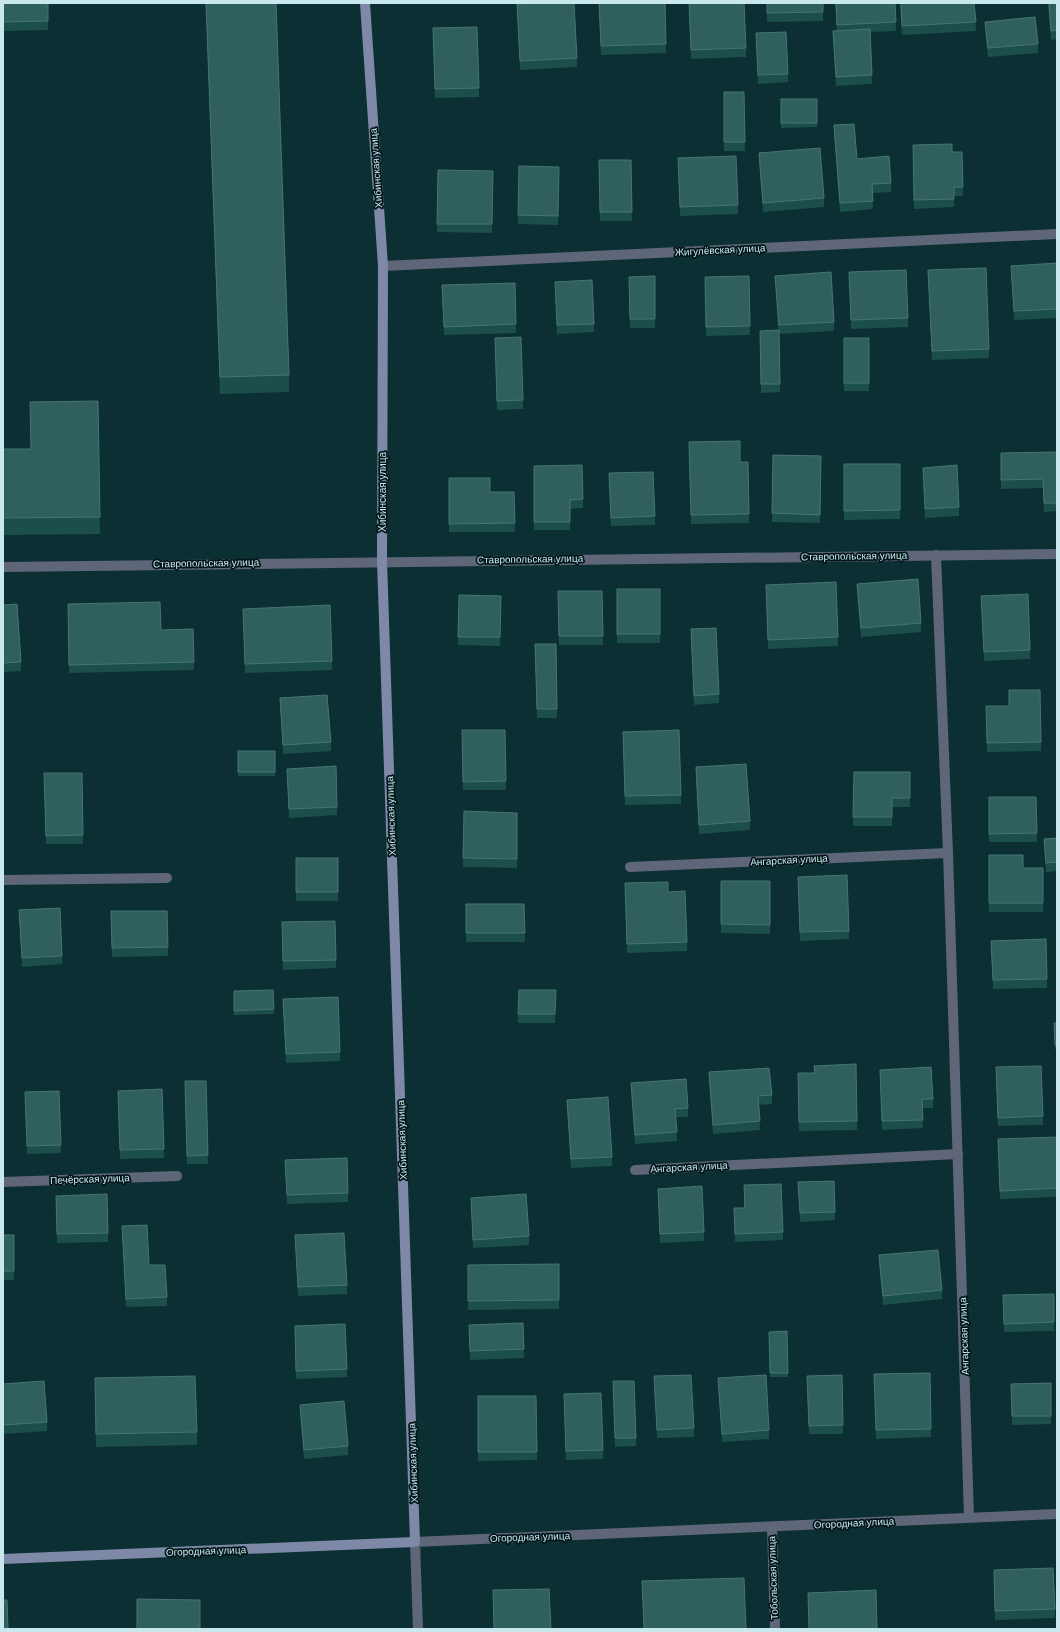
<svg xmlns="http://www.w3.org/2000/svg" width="1060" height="1632" font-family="Helvetica,sans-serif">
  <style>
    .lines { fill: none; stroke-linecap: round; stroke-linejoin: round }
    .street { stroke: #5f6679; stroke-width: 10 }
    .secondary { stroke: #7d89a6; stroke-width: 10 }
    .wall { fill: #1c4f4c }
    .building { fill: #2f605d; stroke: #477574 }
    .labels { text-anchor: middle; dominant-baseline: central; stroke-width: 3.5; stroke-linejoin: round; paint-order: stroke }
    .street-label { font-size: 10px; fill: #c9e8ed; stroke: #001619 }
  </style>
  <rect width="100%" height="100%" fill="#0b2f33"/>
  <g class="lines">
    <g class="street">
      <path d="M383,266l674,-32"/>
      <path d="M936,555l12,298 21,664"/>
      <path d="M3,567l1054,-13"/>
      <path d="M630,867l318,-14"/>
      <path d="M3,880l164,-2"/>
      <path d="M635,1170l323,-16"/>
      <path d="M3,1182l174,-6"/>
      <path d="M772,1527l3,102"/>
      <path d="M418,1629l-3,-87 642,-28"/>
    </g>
    <path class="secondary" d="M3,1559l412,-17 -33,-981 1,-295 -18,-263"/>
  </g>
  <g class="wall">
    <path d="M3,3h45v27l-45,1z"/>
    <path d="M206,3h70l13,372v17l-69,2z"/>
    <path d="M599,3h66l1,50 -65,2z"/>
    <path d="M689,3l57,45v9l-55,2z"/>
    <path d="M767,3h56v18l-56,1z"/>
    <path d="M835,3h60l1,28 -26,1 2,52 -36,2 -3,-46v-9h4z"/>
    <path d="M900,3h74l2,28 -74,4z"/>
    <path d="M1048,3h9v36l-6,1z"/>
    <path d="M517,4l60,54v9l-57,3z"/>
    <path d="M985,22l53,22v9l-50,4 -3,-26z"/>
    <path d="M433,28l46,60v9l-44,1z"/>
    <path d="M756,33l32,41v8l-30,2z"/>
    <path d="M724,92h20l1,59h-21z"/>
    <path d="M781,99h36v28l-36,1z"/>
    <path d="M834,125l23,34 34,24v9l-19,1 1,16 -33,3 -6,-78z"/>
    <path d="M952,152h10l1,44h-9v11l-40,2 -1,-55z"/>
    <path d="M759,153l65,45v9l-61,5 -4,-51z"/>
    <path d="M678,158l60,47v9l-58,2z"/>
    <path d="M599,160h32l1,61h-32z"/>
    <path d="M519,166l40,1 -1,58 -40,-1z"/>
    <path d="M438,170l55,1 -1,62 -55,-1z"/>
    <path d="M1057,263v55l-43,2 -3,-54z"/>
    <path d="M928,270l61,79v9l-57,2z"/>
    <path d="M849,272l59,46v9l-57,2z"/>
    <path d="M655,276v52h-25l-1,-51z"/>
    <path d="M749,276l1,59 -44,1 -1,-59z"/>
    <path d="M775,276l59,46v9l-55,3 1,58 -19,1 -1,-62 18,-1z"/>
    <path d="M555,282l39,42v8l-37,2z"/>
    <path d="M442,285l74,39v9l-72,2z"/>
    <path d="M495,338l28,62v9l-26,1z"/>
    <rect x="844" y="338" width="25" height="53"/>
    <path d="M98,401l2,133 -97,1v-86h28z"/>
    <path d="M689,442l51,20h8l1,61 -58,1z"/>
    <path d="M1057,452v59l-13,1 -1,-24 -42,1v-36z"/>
    <path d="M773,455l48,1 -1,67 -48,-1z"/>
    <path d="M844,464h56v55l-56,1z"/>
    <path d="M582,465l1,43 -13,1v21h-36v-64z"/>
    <path d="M923,468l36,39v9l-34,2z"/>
    <path d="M609,473l46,43v9l-44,1z"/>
    <path d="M449,478l41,14h24l1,40h-66z"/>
    <path d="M857,584l64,39v9l-60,5 -4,-45z"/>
    <path d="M766,585l72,52v9l-70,3z"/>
    <rect x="617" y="589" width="43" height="54"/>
    <path d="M558,591h44l1,54h-44z"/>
    <path d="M459,595l42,1 -1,50 -42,-1z"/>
    <path d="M981,596l49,54v9l-46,2z"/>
    <path d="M68,604l93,26 32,-1 1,41 -125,3z"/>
    <path d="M3,605l18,57v9l-18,1z"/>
    <path d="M243,609l89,52v9l-87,3z"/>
    <path d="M691,629l28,65v9l-25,2z"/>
    <path d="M535,644h21l1,74h-20z"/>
    <path d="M1009,690l32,52v9l-54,1 -1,-46h23z"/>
    <path d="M280,698l51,44v9l-48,3z"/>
    <path d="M462,730h43l1,60h-43z"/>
    <path d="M623,741l58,54v9l-56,1z"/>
    <rect x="238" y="751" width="37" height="25"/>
    <path d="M696,767l54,54v9l-51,4 -3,-58z"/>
    <path d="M287,769l50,38v8l-48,3z"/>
    <path d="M854,772h56v35h-18v19h-39z"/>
    <path d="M44,773h38l1,71h-37z"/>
    <path d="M989,797h47l1,45h-48z"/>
    <path d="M464,811l53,2v55l-54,-1z"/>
    <path d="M1057,838v33l-11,1 -2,-33z"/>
    <path d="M989,855l34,13h20v44h-54z"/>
    <rect x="296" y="858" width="42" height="43"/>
    <path d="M798,877l51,54v8l-49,2z"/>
    <path d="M721,881h49v53l-49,-1z"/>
    <path d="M625,883l43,9 19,50v9l-60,2z"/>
    <path d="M466,904h58l1,38h-59z"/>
    <path d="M19,910l43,46v8l-40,3z"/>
    <path d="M111,911l57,36v9l-56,1z"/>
    <path d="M282,922l54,38v8l-53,2z"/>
    <path d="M1046,939l1,49 -54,1 -2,-48z"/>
    <path d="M273,990l1,24 -40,1v-24z"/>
    <path d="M519,990h37l-1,33h-37z"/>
    <path d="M283,999l57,53v9l-54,2z"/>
    <path d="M1054,1023h3v26h-2z"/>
    <path d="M814,1066l43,55v9l-58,1 -1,-49 16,-9z"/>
    <path d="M996,1067l47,49v9l-45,1z"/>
    <path d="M880,1070l53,29v9h-11l1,20 -41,2z"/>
    <path d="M709,1072l63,23v9l-13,1 1,25 -47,4 -4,-53z"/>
    <path d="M185,1081h21l2,83h-21z"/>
    <path d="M631,1083l57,25v9h-12l1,24 -42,3z"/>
    <path d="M162,1089l2,69 -44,1 -2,-60z"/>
    <path d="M25,1092l36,53v8l-34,1z"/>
    <path d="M567,1100l45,57v9l-41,2z"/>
    <path d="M998,1139l59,4v54l-57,2z"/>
    <path d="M285,1160l63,33v9l-61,2z"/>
    <path d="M798,1182l37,30v8l-35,2z"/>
    <path d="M744,1185l39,47v8l-48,2 -1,-34h10z"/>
    <path d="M658,1189l46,43v9l-44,2z"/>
    <path d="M471,1198l58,38v9l-56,3z"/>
    <path d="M56,1204l52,29v9l-51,1z"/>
    <path d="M122,1226l27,39 18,32v9l-41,1z"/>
    <rect x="3" y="1235" width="11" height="45"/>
    <path d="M295,1235l52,50v9l-49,2z"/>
    <path d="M879,1255l63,35v9l-59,6 -4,-41z"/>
    <path d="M559,1264v45l-91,1v-45z"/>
    <path d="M1003,1295l51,27v9l-50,1z"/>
    <path d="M523,1323l1,35 -54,2 -1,-35z"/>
    <path d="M295,1326l52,43v8l-51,2z"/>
    <path d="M787,1331l1,46h-18l-1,-45z"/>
    <path d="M930,1373l1,64 -55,2 -2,-65z"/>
    <path d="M842,1375l1,59h-34l-2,-50z"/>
    <path d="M654,1376l40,52v9l-37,1z"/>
    <path d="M718,1378l51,52v9l-47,3z"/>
    <path d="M613,1381l23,57v8l-21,1z"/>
    <path d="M1051,1383v41l-39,1 -1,-41z"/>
    <path d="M3,1384l44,38v9l-44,3z"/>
    <path d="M95,1391l102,41v13l-101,2z"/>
    <path d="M478,1396h58l1,64 -59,1z"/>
    <path d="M564,1403l39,47v9l-37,1z"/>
    <path d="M300,1405l48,41v9l-44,4 -4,-46z"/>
    <path d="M994,1570l61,39v9l-60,2z"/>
  </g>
  <g class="building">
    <path d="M3,3h45v18l-45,1z"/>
    <path d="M206,3h70l13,372 -69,2z"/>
    <path d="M541,3h33l3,55 -57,3 -3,-57z"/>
    <path d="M599,3h66l1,41 -65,2z"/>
    <path d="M689,3h55l2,45 -55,2z"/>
    <path d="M767,3h56v9l-56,1z"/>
    <path d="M836,3h59l1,19 -59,3z"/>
    <path d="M901,3h73l2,19 -74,4z"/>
    <path d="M1049,3h8v27l-6,1z"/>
    <path d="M1035,17l3,27 -50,4 -3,-26z"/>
    <path d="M477,27l2,61 -44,1 -2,-61z"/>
    <path d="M870,29l2,46 -36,2 -3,-46z"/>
    <path d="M786,32l2,42 -30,1 -2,-42z"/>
    <path d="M724,92h20l1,50h-21z"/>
    <rect x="781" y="99" width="36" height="24"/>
    <path d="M854,124l3,35 32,-3 2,27 -19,1 1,17 -33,2 -6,-78z"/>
    <path d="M952,144v8h10l1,35h-9v12l-40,1 -1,-55z"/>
    <path d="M820,148l4,50 -61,5 -4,-50z"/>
    <path d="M736,156l2,49 -58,2 -2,-49z"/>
    <path d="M599,160h32l1,52h-32z"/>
    <path d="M519,166l40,1 -1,49 -40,-1z"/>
    <path d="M438,170l55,1 -1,53h-55z"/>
    <path d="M1057,263v46l-43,2 -3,-45z"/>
    <path d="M986,268l3,81 -57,2 -4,-81z"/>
    <path d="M906,270l2,48 -57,2 -2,-48z"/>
    <path d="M831,272l3,50 -55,3 -4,-49z"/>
    <path d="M655,276v43h-25l-1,-42z"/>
    <path d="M749,276l1,50 -44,1 -1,-50z"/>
    <path d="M592,280l2,44 -37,1 -2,-43z"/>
    <path d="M515,283l1,41 -72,3 -2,-42z"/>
    <path d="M779,330l1,54h-19l-1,-53z"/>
    <path d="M521,337l2,63 -26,1 -2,-63z"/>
    <rect x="844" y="338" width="25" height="45"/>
    <path d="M98,401l2,116 -97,1v-69h28l-1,-47z"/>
    <path d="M740,441v21h8l1,52 -58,1 -2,-73z"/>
    <path d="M1057,452v51h-13l-1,-24 -42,1v-27z"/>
    <path d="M773,455l48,1 -1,59 -48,-2z"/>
    <path d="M844,464h56v46l-56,1z"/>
    <path d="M582,465l1,34 -13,1v22h-36v-56z"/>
    <path d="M957,465l2,42 -34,2 -2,-41z"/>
    <path d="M653,472l2,44 -44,2 -2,-45z"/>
    <path d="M449,478h41v14h24l1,31 -66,1z"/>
    <path d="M918,579l3,44 -60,5 -4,-44z"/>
    <path d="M836,582l2,55 -70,3 -2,-55z"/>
    <rect x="617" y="589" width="43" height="45"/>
    <path d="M558,591h44l1,45h-44z"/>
    <path d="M1028,594l2,56 -46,2 -3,-56z"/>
    <path d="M459,595l42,1 -1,41h-42z"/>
    <path d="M160,602l1,28 32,-1 1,33 -125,3 -1,-61z"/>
    <path d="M17,604l4,58 -18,1v-58z"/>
    <path d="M330,605l2,56 -87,3 -2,-55z"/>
    <path d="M716,628l3,66 -25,2 -3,-67z"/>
    <path d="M535,644h21l1,65h-20z"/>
    <path d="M1009,690h31l1,52 -54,1 -1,-37h23z"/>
    <path d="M327,695l4,47 -48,3 -3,-47z"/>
    <path d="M462,730h43l1,51 -43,1z"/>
    <path d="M679,730l2,65 -56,1 -2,-64z"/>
    <rect x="238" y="751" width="37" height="21"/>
    <path d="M746,764l4,57 -51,4 -3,-58z"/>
    <path d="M336,766l1,41 -48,2 -2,-40z"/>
    <path d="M854,772h56v26h-18v19h-39z"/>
    <path d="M44,773h38l1,62 -37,1z"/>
    <path d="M989,797h47l1,36 -48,1z"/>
    <path d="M464,811l53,2v46l-54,-1z"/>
    <path d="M1057,838v24l-11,1 -2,-24z"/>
    <path d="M989,855h34v13h20v35h-54z"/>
    <rect x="296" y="858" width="42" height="34"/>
    <path d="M847,875l2,56 -49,1 -2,-55z"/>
    <path d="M721,881h49v44l-49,-1z"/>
    <path d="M668,882v10l17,-1 2,51 -60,2 -2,-61z"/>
    <path d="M466,904h58l1,29h-59z"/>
    <path d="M60,908l2,48 -40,2 -3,-48z"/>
    <path d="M111,911h56l1,36 -56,1z"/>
    <path d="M335,921l1,39 -53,1 -1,-39z"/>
    <path d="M1046,939l1,40 -54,1 -2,-39z"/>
    <path d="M273,990l1,19 -40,2v-20z"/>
    <path d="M519,990h37l-1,24h-37z"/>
    <path d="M338,997l2,55 -54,2 -3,-55z"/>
    <path d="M1054,1023h3v22h-2z"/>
    <path d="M856,1064l1,57 -58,1 -1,-49h17l-1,-7z"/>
    <path d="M1041,1066l2,50 -45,2 -2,-51z"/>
    <path d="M931,1067l2,32h-11l1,21 -41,1 -2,-51z"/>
    <path d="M769,1068l3,27 -14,1 2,25 -47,4 -4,-53z"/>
    <path d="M686,1079l2,29 -13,1 2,23 -42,3 -4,-52z"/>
    <path d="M185,1081h21l2,74 -21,1z"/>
    <path d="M162,1089l2,60 -44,1 -2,-59z"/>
    <path d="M59,1091l2,54 -34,1 -2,-54z"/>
    <path d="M608,1097l4,60 -41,2 -4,-59z"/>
    <path d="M1057,1137v51l-57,3 -2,-52z"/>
    <path d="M347,1158l1,35 -61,2 -2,-35z"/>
    <path d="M834,1181l1,31 -35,1 -2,-31z"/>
    <path d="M781,1184l2,48 -48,2 -1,-26h11l-1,-23z"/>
    <path d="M702,1186l2,46 -44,2 -2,-45z"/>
    <path d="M107,1194l1,39 -51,1 -1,-38z"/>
    <path d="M526,1194l3,42 -56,4 -2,-42z"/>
    <path d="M147,1225l2,40h16l2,32 -41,2 -4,-73z"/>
    <path d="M344,1233l3,52 -49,2 -3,-52z"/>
    <rect x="3" y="1235" width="11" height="36"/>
    <path d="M938,1250l4,40 -59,6 -4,-41z"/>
    <path d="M559,1264v36l-91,1v-36z"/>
    <path d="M1054,1294v28l-50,2 -1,-29z"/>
    <path d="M523,1323l1,26 -54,2 -1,-26z"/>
    <path d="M345,1324l2,45 -51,2 -1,-45z"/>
    <path d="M787,1331l1,42h-18l-1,-41z"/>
    <path d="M930,1373l1,56 -55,1 -2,-56z"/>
    <path d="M691,1375l3,53 -37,2 -3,-54z"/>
    <path d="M766,1375l3,55 -47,4 -4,-56z"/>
    <path d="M842,1375l1,50 -34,1 -2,-50z"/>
    <path d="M195,1376l2,56 -101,2 -1,-56z"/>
    <path d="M44,1381l3,41 -44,3v-41z"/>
    <path d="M613,1381h21l2,57h-21z"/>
    <path d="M1051,1383v33h-39l-1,-32z"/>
    <path d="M601,1393l2,57 -37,1 -2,-57z"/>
    <path d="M478,1396h58l1,56h-59z"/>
    <path d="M344,1401l4,45 -44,4 -4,-45z"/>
    <path d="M1053,1568l2,41 -60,2 -1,-41z"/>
    <path d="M744,1578l2,51h-102l-2,-48z"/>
    <path d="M549,1589l2,40h-57l-1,-39z"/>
    <path d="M876,1590l1,39h-68l-1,-36z"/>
    <path d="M137,1599l63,1v29h-63z"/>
    <path d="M3,1600h4l1,29h-5z"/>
  </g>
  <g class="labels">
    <g class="street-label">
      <text transform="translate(376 168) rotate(-94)">Хибинская улица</text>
      <text transform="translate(720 250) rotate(-3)">Жигулёвская улица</text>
      <text transform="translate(382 492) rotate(-90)">Хибинская улица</text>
      <text transform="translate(854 556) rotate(-1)">Ставропольская улица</text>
      <text transform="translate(530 559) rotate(-1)">Ставропольская улица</text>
      <text transform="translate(206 563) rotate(-1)">Ставропольская улица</text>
      <text transform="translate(391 816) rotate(-92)">Хибинская улица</text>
      <text transform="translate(789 860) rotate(-3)">Ангарская улица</text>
      <text transform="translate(402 1140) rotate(-92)">Хибинская улица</text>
      <text transform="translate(689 1167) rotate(-3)">Ангарская улица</text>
      <text transform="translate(90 1179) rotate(-2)">Печёрская улица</text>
      <text transform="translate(964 1336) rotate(-92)">Ангарская улица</text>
      <text transform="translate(413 1463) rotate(-92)">Хибинская улица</text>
      <text transform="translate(854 1523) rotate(-3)">Огородная улица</text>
      <text transform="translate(530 1537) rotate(-2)">Огородная улица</text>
      <text transform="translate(206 1551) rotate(-2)">Огородная улица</text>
      <text transform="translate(773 1578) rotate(-92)">Тобольская улица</text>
    </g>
  </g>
  <rect width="1060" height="1632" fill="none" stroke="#c9e8ed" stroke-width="8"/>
</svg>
